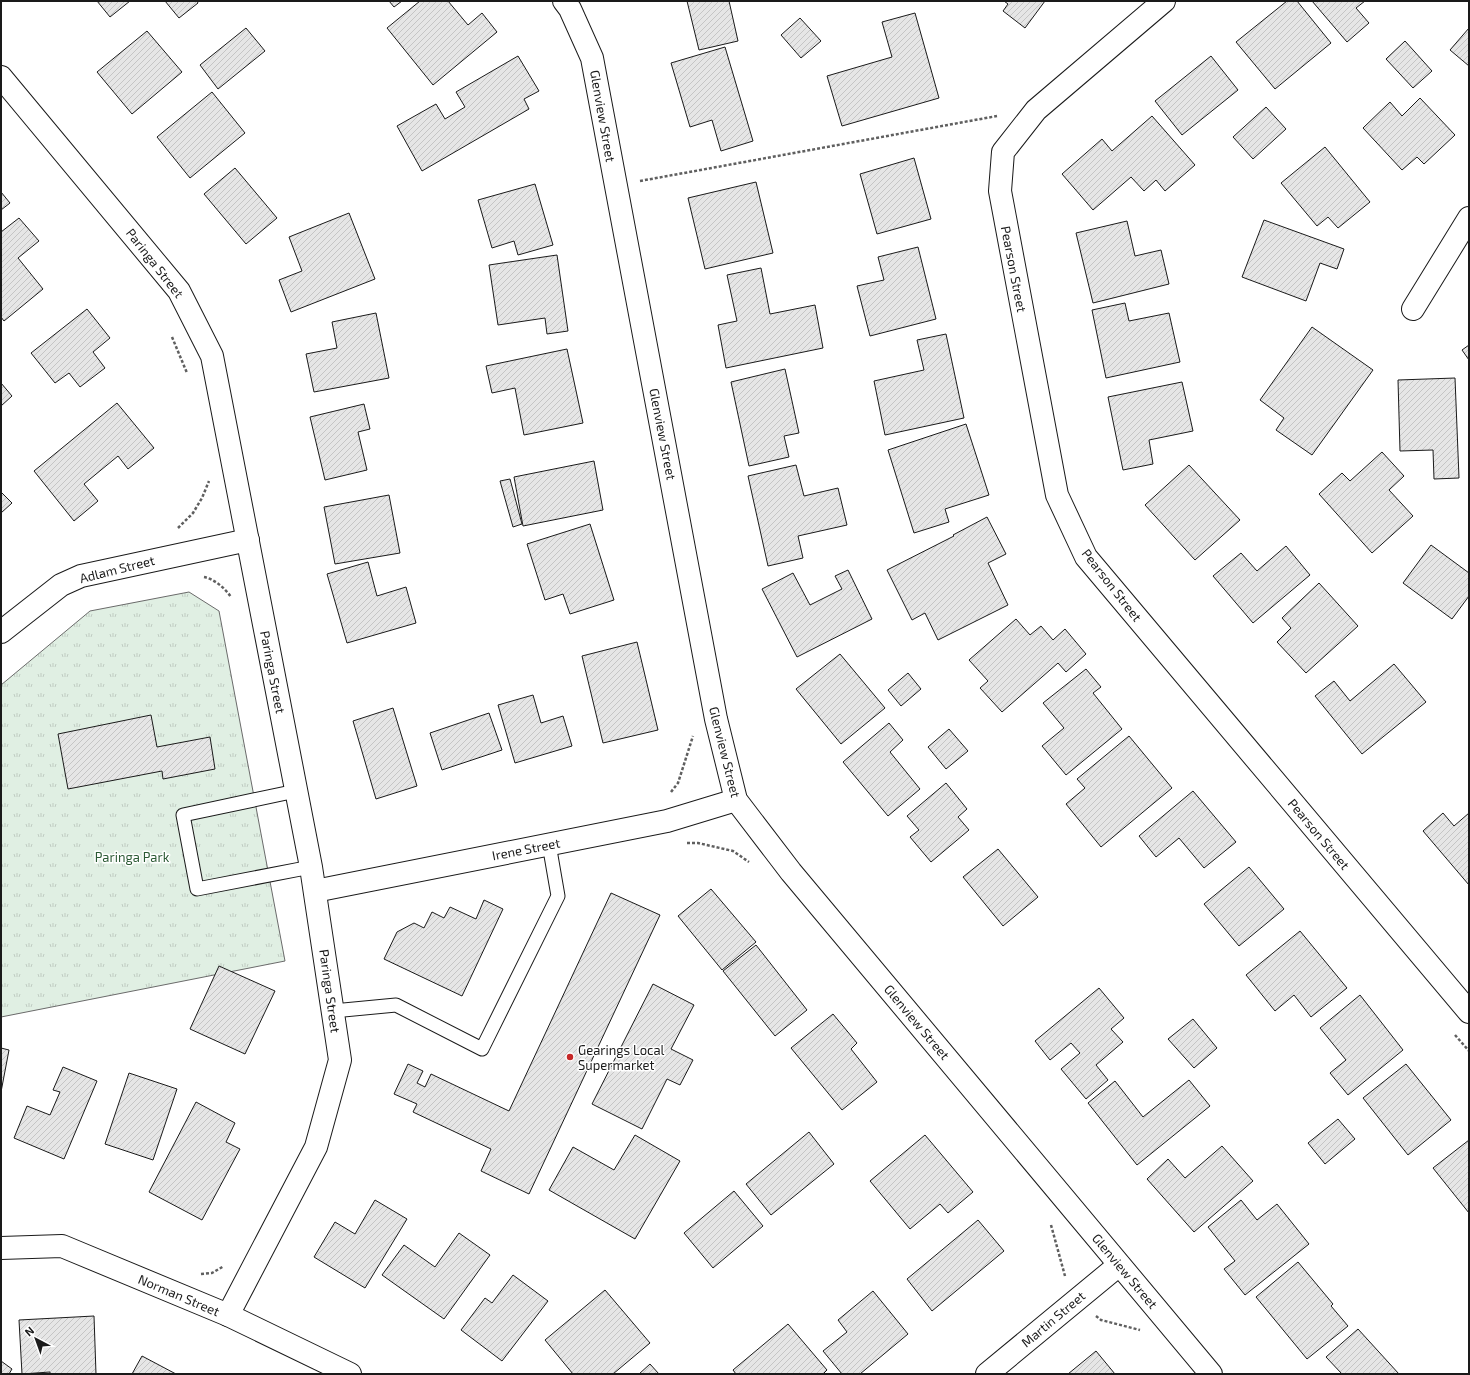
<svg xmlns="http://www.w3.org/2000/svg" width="1470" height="1375" font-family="'Exo 2',sans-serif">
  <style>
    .grass { fill: url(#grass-tufts); stroke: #6a6a6a }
    .building { fill: url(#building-hatch); stroke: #1a1a1a }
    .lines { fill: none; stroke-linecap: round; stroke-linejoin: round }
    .service-casing { stroke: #1a1a1a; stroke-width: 15 }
    .minor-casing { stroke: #1a1a1a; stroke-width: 24 }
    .tertiary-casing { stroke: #1a1a1a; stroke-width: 24 }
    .path { stroke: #5f5f5f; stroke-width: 2.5; stroke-dasharray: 3 2; stroke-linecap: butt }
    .service { stroke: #fff; stroke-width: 13 }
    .minor { stroke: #fff; stroke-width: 22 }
    .tertiary { stroke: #fff; stroke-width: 22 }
    .poi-dot { fill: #c62828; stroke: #fff; stroke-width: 1.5 }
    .labels { text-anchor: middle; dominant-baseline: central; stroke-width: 3; stroke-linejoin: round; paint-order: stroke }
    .street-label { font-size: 13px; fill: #1a1a1a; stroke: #fff }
    .park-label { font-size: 13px; fill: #2b5a34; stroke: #fff }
    .poi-label { font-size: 13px; fill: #1a1a1a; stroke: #fff; text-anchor: start }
  </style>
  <defs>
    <pattern id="grass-tufts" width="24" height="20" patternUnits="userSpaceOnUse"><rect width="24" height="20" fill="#e0efe3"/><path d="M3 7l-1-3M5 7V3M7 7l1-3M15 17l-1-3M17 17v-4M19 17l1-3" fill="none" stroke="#c0ccc2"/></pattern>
    <pattern id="building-hatch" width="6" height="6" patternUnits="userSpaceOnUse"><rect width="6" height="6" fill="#e6e6e6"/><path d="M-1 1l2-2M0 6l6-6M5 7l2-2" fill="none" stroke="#c5c5c5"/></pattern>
  </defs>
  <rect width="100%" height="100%" fill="#fff"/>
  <path class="grass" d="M189,592l30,19 66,350 -284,56v-332l89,-74z"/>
  <g class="building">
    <path d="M97,1h33l-20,16z"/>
    <path d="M165,1h32l1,2 -19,15z"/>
    <path d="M389,1h13l-8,6z"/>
    <path d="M420,1h28l20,24 14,-12 15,19 -64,53 -46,-57z"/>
    <path d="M687,1h42l9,40 -39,9z"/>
    <path d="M1004,1h41l-20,27 -22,-17 5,-7z"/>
    <path d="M1287,1h10l34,42 -56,46 -39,-47z"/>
    <path d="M1312,1h53l-9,7 13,15 -22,19z"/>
    <path d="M915,13l24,85 -97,28 -15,-50 65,-19 -10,-35z"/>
    <path d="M800,18l21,23 -20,17 -20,-23z"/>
    <path d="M246,28l19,23 -47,38 -18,-24z"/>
    <path d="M1469,28v38l-19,-16z"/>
    <path d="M147,31l35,41 -50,42 -35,-42z"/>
    <path d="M1405,41l27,30 -19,17 -27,-29z"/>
    <path d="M725,47l28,94 -32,10 -9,-31 -22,7 -19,-64z"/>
    <path d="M518,56l21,35 -15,8 5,10 -107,62 -25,-45 39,-22 9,15 20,-12 -9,-15z"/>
    <path d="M1211,56l27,34 -56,45 -27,-34z"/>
    <path d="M212,92l33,41 -55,45 -33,-41z"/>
    <path d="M1420,98l35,37 -31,29 -7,-7 -15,13 -39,-42 27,-26 12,14z"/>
    <path d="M1266,107l20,22 -33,30 -20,-22z"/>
    <path d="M1152,116l43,49 -30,26 -9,-11 -12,11 -13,-14 -38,33 -31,-36 40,-35 10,12z"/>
    <path d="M1325,147l45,55 -32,26 -10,-11 -11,9 -36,-43z"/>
    <path d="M914,158l17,61 -54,15 -17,-60z"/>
    <path d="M235,168l42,50 -31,26 -42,-50z"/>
    <path d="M756,182l17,71 -68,16 -17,-71z"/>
    <path d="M535,184l18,61 -35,10 -4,-14 -22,7 -14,-48z"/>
    <path d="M1,192l9,11 -9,7z"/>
    <path d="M349,213l26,66 -84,33 -12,-32 23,-9 -13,-34z"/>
    <path d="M19,218l20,23 -21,17 25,31 -39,32 -3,-4v-85z"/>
    <path d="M1264,220l80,29 -7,20 -17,-6 -14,38 -64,-24z"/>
    <path d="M1127,221l8,35 26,-6 8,34 -76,19 -17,-70z"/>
    <path d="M918,247l18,72 -66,17 -13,-50 27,-6 -6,-23z"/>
    <path d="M557,255l11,76 -21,3 -2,-16 -47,7 -9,-60z"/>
    <path d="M761,268l9,46 45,-9 8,43 -97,20 -8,-43 19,-4 -10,-46z"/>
    <path d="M1125,303l4,18 40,-8 11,49 -74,16 -14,-68z"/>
    <path d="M87,309l23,29 -17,14 12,16 -25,19 -11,-14 -14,10 -24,-30z"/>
    <path d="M376,313l13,65 -75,14 -8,-38 31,-6 -5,-26z"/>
    <path d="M1312,327l61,43 -61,85 -36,-25 8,-12 -24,-18z"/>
    <path d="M946,334l18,84 -79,17 -11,-54 50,-11 -7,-30z"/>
    <path d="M1469,345v15l-7,-10z"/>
    <path d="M567,349l16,74 -59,12 -9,-47 -23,5 -6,-27z"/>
    <path d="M785,369l14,64 -15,3 5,21 -40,9 -18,-84z"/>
    <path d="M1455,378l4,100 -25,1 -1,-29 -33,1 -2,-71z"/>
    <path d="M1182,382l11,49 -44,9 4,24 -30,6 -15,-73z"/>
    <path d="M1,383l11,13 -11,10z"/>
    <path d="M117,403l37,45 -26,21 -10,-13 -34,28 14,17 -24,20 -40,-50z"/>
    <path d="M364,404l6,25 -12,3 9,38 -42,10 -15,-63z"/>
    <path d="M966,424l23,71 -44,14 4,13 -35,11 -26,-83z"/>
    <path d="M1382,452l22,24 -15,14 24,26 -41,37 -53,-59 23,-21 8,8z"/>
    <path d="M594,461l9,49 -80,16 -9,-49z"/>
    <path d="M796,465l8,31 34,-8 9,37 -49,11 5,22 -35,8 -20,-90z"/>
    <path d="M1189,465l51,55 -45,40 -50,-55z"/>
    <path d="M510,479l12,45 -9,3 -13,-46z"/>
    <path d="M1,492l11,11 -11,10z"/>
    <path d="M389,495l11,58 -65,11 -11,-57z"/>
    <path d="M987,517l19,37 -18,9 20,42 -70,35 -13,-27 -13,7 -25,-50 67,-34 -1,-1z"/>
    <path d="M590,524l24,76 -44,14 -7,-20 -18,6 -18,-56z"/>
    <path d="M1431,545l38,28v23l-17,23 -49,-36z"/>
    <path d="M1286,546l24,29 -57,48 -40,-47 28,-23 16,18z"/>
    <path d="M368,562l9,34 29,-9 10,36 -69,20 -20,-69z"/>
    <path d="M848,570l24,49 -75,38 -35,-68 31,-16 17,32 32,-16 -7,-13z"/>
    <path d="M1319,583l39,43 -52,47 -29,-31 14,-14 -9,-10z"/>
    <path d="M1016,619l14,16 11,-9 12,14 12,-11 21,25 -20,18 -8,-9 -56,49 -22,-24 8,-7 -19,-21z"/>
    <path d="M637,642l21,88 -55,13 -21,-87z"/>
    <path d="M840,654l45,54 -44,36 -45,-55z"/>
    <path d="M1394,664l32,38 -64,52 -47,-58 19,-15 16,20z"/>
    <path d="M1086,669l15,18 -8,6 29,36 -56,46 -24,-29 22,-18 -21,-25z"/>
    <path d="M908,673l13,16 -20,17 -13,-16z"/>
    <path d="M533,695l8,28 22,-7 9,30 -57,17 -17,-58z"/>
    <path d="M393,708l24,78 -41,13 -23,-78z"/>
    <path d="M489,713l13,37 -60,20 -12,-37z"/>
    <path d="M151,715l6,32 53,-10 5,32 -52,10 -1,-8 -94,18 -10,-55z"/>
    <path d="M889,723l14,17 -13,12 30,37 -32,27 -45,-54z"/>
    <path d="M949,729l19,22 -22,18 -18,-22z"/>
    <path d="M1129,736l43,52 -71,59 -35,-43 19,-16 -8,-9z"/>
    <path d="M946,783l21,26 -9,8 11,13 -38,32 -21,-25 9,-7 -12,-14z"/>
    <path d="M1193,791l43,51 -32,26 -25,-30 -23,19 -17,-21z"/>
    <path d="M1443,813l11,13 15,-13v72l-46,-54z"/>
    <path d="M998,849l40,48 -35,29 -40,-49z"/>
    <path d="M1249,867l35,42 -45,37 -35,-42z"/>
    <path d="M711,889l45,53 -34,28 -44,-54z"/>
    <path d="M611,893l49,22 -131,279 -48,-23 10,-22 -78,-37 4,-8 -23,-10 14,-30 15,7 -6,12 8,4 6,-13 78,37z"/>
    <path d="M484,900l19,9 -41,87 -78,-37 13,-27 17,-9 10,5 8,-16 12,6 6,-11 26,12z"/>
    <path d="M1300,931l47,57 -36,29 -17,-22 -19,16 -29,-36z"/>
    <path d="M756,945l51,65 -32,26 -52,-65z"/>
    <path d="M219,966l56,25 -30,63 -55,-25z"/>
    <path d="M653,984l41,21 -23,44 22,11 -13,25 -13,-6 -25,50 -50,-25z"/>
    <path d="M1099,988l25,30 -13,11 12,13 -27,23 12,15 -22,19 -25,-30 19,-16 -9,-10 -21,17 -15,-19z"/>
    <path d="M1360,995l43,55 -55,45 -18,-22 16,-13 -26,-32z"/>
    <path d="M833,1014l24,29 -6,6 26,33 -35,28 -51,-62z"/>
    <path d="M1193,1019l24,29 -23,20 -26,-29z"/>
    <path d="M1,1048l8,2 -8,42z"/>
    <path d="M1406,1064l45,56 -43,35 -45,-57z"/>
    <path d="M63,1067l34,14 -33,78 -50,-21 13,-32 23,9 10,-23 -7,-2z"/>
    <path d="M129,1073l48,16 -24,71 -48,-16z"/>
    <path d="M1189,1080l21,26 -73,59 -49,-62 27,-22 28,36z"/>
    <path d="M196,1102l39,21 -9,19 14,7 -38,71 -53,-28z"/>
    <path d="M1338,1119l17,20 -30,25 -17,-21z"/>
    <path d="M809,1132l25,32 -63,51 -25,-31z"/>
    <path d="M635,1135l45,26 -45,78 -86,-49 24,-43 41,23z"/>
    <path d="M925,1135l48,57 -25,21 -8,-9 -30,25 -40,-48z"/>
    <path d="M1469,1140v73l-36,-45z"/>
    <path d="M1222,1146l31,35 -59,51 -47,-53 21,-20 17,19z"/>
    <path d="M734,1191l29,35 -50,42 -29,-35z"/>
    <path d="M375,1200l32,19 -42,69 -51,-31 21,-35 20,12z"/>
    <path d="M1241,1200l16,20 20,-16 32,40 -64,51 -21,-26 11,-8 -27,-34z"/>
    <path d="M978,1220l26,31 -72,60 -25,-32z"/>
    <path d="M459,1233l31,22 -46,64 -62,-44 22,-30 31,22z"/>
    <path d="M1298,1262l35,42 -2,2 17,20 -41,33 -51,-62z"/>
    <path d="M513,1275l35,26 -46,60 -41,-31 24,-32 7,5z"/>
    <path d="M605,1290l45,53 -37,31h-40l-28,-34z"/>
    <path d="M873,1291l35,43 -48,40h-18l-19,-23 24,-19 -9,-12z"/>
    <path d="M94,1316l2,58h-46v-2l-28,2 -3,-54z"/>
    <path d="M788,1324l39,46 -4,4h-87l-3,-4z"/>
    <path d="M1358,1329l41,45h-57l-16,-17z"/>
    <path d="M1096,1351l19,23h-47z"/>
    <path d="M142,1356l34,18h-44z"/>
    <path d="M1,1361l11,8 -3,5h-8z"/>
    <path d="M650,1364l9,10h-20z"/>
  </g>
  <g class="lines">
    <defs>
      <g id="service">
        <path d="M296,791l-113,24 14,74 114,-22"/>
        <path d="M333,1011l63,-6 86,44 76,-153 -9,-52"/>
      </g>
      <g id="minor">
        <path d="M1164,1l-128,109 -33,42 -3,39 57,304 29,62 383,455"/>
        <path d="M1,77l178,214 33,65 99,511 29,193 -24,87 -88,168"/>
        <path d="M1413,309l56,-91"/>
        <path d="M1,632l60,-47 20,-9 167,-36"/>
        <path d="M315,891l352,-70 69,-21"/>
        <path d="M1,1248l61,-2 166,69 122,59"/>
        <path d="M987,1374l132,-109"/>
      </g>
      <path id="tertiary" d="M564,1l6,8 22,49 124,661 20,81 55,72 420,502"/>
    </defs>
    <use href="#service" class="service-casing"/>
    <use href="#minor" class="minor-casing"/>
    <use href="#tertiary" class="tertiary-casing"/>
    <g class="path">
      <path d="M640,181l357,-65"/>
      <path d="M172,337l15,36"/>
      <path d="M178,528l15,-15 9,-15 7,-17"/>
      <path d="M204,577c10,2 21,11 27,20"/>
      <path d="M671,792l7,-9 15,-47"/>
      <path d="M687,843h11l35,8 16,11"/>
      <path d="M1455,1035l14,16"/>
      <path d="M1051,1225l14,51"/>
      <path d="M201,1274l11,-1 12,-7"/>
      <path d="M1096,1316l5,4 39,10"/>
    </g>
    <use href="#service" class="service"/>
    <use href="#minor" class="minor"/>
    <use href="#tertiary" class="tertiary"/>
  </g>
  <circle class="poi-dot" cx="570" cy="1057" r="4"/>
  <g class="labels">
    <g class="street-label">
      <text transform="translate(603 116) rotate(80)">Glenview Street</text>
      <text transform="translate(155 263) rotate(52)">Paringa Street</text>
      <text transform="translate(1014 269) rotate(79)">Pearson Street</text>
      <text transform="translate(663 434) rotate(79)">Glenview Street</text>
      <text transform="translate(117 569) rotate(-14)">Adlam Street</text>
      <text transform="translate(1112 585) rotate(52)">Pearson Street</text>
      <text transform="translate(273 672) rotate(79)">Paringa Street</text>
      <text transform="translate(725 752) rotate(76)">Glenview Street</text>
      <text transform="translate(1319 834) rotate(50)">Pearson Street</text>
      <text transform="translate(526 849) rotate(-11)">Irene Street</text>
      <text transform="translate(330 991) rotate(82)">Paringa Street</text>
      <text transform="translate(917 1022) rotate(50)">Glenview Street</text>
      <text transform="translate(1125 1271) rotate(50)">Glenview Street</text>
      <text transform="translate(179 1295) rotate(23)">Norman Street</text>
      <text transform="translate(1053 1319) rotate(-40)">Martin Street</text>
    </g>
    <g class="park-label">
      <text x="132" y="857">Paringa Park</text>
    </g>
    <g class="poi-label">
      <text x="578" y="1050">Gearings Local<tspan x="578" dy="15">Supermarket</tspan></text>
    </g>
  </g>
  <rect width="1470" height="1375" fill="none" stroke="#1a1a1a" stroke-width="4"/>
  <g transform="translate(36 1339) rotate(319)" stroke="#ffffff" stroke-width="3" paint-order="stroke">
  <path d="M0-3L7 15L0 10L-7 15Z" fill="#1a1a1a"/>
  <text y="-6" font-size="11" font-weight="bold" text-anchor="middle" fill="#1a1a1a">N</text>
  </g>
</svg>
